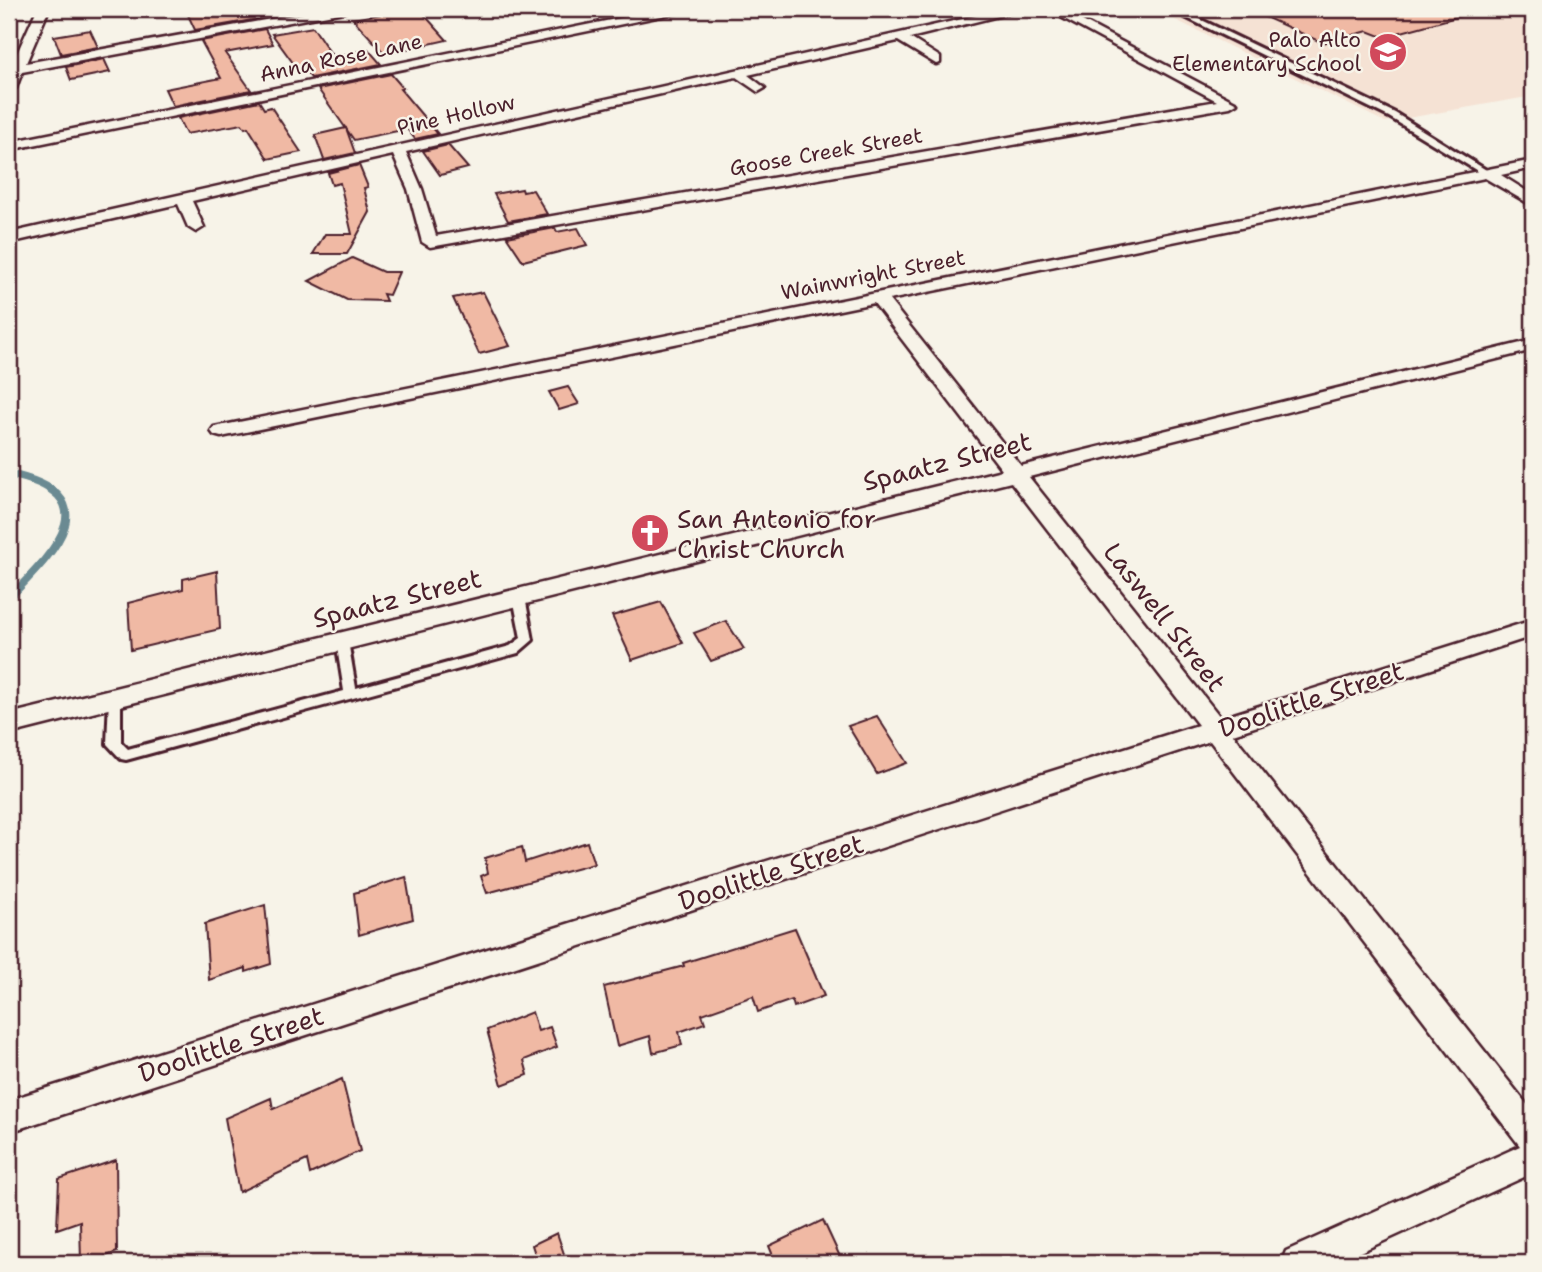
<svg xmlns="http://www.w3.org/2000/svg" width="1542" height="1272" font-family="'Shantell Sans',sans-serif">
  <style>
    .built { fill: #f5e2d4 }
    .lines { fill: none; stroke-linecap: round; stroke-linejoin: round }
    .stream { stroke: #6a8a92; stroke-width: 8 }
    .building { fill: #f0b9a4; stroke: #4a1f2b; stroke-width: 2 }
    .lane-casing { stroke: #4a1f2b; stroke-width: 6 }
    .street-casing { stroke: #4a1f2b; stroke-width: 5 }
    .lane { fill: #f7f3e8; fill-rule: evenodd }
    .street { fill: #f7f3e8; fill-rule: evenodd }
    .labels { text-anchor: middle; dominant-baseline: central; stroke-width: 5; stroke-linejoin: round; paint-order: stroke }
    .far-poi-label { font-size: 21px; fill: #4a1f2b; stroke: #f7f3e8; text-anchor: end }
    .far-street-label { font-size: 21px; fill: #4a1f2b; stroke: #f7f3e8 }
    .street-label { font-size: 26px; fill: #4a1f2b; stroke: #f7f3e8 }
    .poi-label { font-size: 26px; fill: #4a1f2b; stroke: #f7f3e8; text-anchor: start }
  </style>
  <rect width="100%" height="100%" fill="#f7f3e8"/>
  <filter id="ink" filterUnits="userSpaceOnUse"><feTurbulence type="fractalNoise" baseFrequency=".0143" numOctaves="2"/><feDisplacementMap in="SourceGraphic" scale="14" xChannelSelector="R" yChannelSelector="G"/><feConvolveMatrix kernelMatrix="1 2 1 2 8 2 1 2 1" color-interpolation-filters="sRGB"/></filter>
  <g filter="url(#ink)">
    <path class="built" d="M1153,9h380v87l-148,26z"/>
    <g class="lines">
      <path class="stream" d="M9,474c104,22 43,80 0,124"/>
    </g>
    <g class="building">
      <path d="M226,9h26l6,10 -63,11 -7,-15z"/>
      <path d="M410,9h9l28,31 -62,14 -32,-35z"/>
      <path d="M1247,9h216l1,6 -81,22 -15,-6 -45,12z"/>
      <path d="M313,27l20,30 35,-8 13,15 -70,14 -7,-9 -5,2 -27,-37z"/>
      <path d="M265,29l8,15 -48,9 26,37 -78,16 -8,-17 56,-11 -20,-37z"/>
      <path d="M90,30l8,17 -37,7 -7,-18z"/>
      <path d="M104,59l6,13 -39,8 -5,-13z"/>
      <path d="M391,74l12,14 -3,1 38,45 -23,5 -8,-10 -53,11 -36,-51z"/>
      <path d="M259,101l5,8 7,-2 30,45 -33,7 -20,-32 -3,1 -3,-4 -56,10 -8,-16z"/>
      <path d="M346,128l9,25 -31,7 -9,-25z"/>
      <path d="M448,145l20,23 -28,7 -17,-24z"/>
      <path d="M359,165l9,22 -4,1 6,24 -23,42h-34l12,-20h27l-12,-51 -8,2 -4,-12z"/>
      <path d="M522,189l1,3 10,-2 14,24 -39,7 -14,-27z"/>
      <path d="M555,228l2,4 21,-4 9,17 -64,16 -16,-24z"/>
      <path d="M352,258l31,14h16l-10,23 -6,-1 3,7 -39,-1 -38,-19z"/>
      <path d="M483,292l27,54 -31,8 -26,-56z"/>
      <path d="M568,387l11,17 -20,6 -10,-18z"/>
      <path d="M217,571l3,58 -89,21 -3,-47 55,-14v-10z"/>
      <path d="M661,602l22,41 -51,17 -20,-44z"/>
      <path d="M726,621l18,28 -33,12 -17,-28z"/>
      <path d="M877,716l30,47 -30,11 -29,-48z"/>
      <path d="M587,842l7,22 -107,29 -6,-17 7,-3 -3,-15 37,-11 3,15z"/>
      <path d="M406,877l7,42 -54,16 -5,-42z"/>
      <path d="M265,905l6,59 -25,8v-4l-37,12 -4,-56z"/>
      <path d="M795,928l29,68 -30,11 -2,-7 -34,12 -5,-16 -51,18 3,9 -26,9 3,13 -29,8 -3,-17 -33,10 -13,-59 80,-21 -1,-3z"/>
      <path d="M532,1012l6,19 12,-4 7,20 -33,13 4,15 -26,10 -15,-55z"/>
      <path d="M342,1079l18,72 -50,23 -3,-14 -68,32 -14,-74 46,-20 2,11z"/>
      <path d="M116,1160l1,92 -28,11h-8l-1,-42 -23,8 2,-50z"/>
      <path d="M823,1220l20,43h-67l-7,-17z"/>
      <path d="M557,1233l10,30h-29l-6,-18z"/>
    </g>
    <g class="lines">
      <defs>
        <g id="lane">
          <path d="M1175,9h27l-3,2h-16l212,102 96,60 -7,2 -95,-58 -208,-102z"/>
          <path d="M519,593l6,4 8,43 -15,13 -392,107 -5,-1 -14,-15 2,-46 1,-4h10l1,4v44l7,7 216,-58 -8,-50 6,-5 6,5 8,47 154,-42 11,-8 -8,-41z"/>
        </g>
        <g id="street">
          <path d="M9,9h7l-7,3z"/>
          <path d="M37,9h12l-23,54 300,-54h24l-6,3 -322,60 -6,16 -7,4 1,-23z"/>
          <path d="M665,9h22l-6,3 -672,138v-8z"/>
          <path d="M1007,9h20l-117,29 30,19v6l-4,1 -38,-23 -150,34 17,13 -7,4 -22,-15 -330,75 16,37 14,47 781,-135 -171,-92h14l177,94 -7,4 -800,140 -8,-5 -14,-53 -15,-34 -201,46 12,26 -8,5 -8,-5 -10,-23 -169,39v-10z"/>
          <path d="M1533,160v8l-32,7 32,20v11l-48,-28 -596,122 132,166 512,-126v10l-504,127 192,241 312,-98v16l-300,98 300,378v61l-197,90h-55l5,-12 234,-105 -310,-405 -1201,391v-32l1189,-375 -187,-243 -1002,252v-20l993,-244 -128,-167 -653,134 -7,-2 -3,-4 3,-4z"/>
        </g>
      </defs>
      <use href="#lane" class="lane-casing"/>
      <use href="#street" class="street-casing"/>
      <use href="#lane" class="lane"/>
      <use href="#street" class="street"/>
    </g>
  </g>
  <defs>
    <symbol id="school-disc" viewBox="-11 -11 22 22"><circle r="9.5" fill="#d1495b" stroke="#f7f3e8"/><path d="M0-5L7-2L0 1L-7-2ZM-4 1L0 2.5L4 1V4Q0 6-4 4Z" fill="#fff"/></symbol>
    <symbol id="church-disc" viewBox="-11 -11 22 22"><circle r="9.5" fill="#d1495b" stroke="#f7f3e8"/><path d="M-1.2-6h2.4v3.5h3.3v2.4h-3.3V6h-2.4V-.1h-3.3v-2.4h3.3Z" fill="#fff"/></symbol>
  </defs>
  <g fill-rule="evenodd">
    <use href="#school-disc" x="1366" y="30" width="44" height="44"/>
    <use href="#church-disc" x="628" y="511" width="44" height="44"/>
  </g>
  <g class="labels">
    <g class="far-poi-label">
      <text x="1361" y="40">Palo Alto<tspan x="1361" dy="24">Elementary School</tspan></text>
    </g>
    <g class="far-street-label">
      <text transform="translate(341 58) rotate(-12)">Anna Rose Lane</text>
      <text transform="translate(456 115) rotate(-13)">Pine Hollow</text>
      <text transform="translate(826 152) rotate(-10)">Goose Creek Street</text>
      <text transform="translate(873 275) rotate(-11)">Wainwright Street</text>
    </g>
    <g class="street-label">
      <text transform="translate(947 461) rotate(-14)">Spaatz Street</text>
      <text transform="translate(397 598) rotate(-14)">Spaatz Street</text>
      <text transform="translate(1165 617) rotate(52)">Laswell Street</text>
      <text transform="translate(1311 699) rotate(-18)">Doolittle Street</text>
      <text transform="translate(771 872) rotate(-18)">Doolittle Street</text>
      <text transform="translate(231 1044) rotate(-18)">Doolittle Street</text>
    </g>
    <g class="poi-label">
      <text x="677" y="518">San Antonio for<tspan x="677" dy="30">Christ Church</tspan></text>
    </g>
  </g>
  <rect width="1542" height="1272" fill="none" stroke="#f7f3e8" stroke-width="35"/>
  <rect x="18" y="18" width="1507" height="1237" fill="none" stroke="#4a1f2b" stroke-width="2.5" filter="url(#ink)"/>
</svg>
